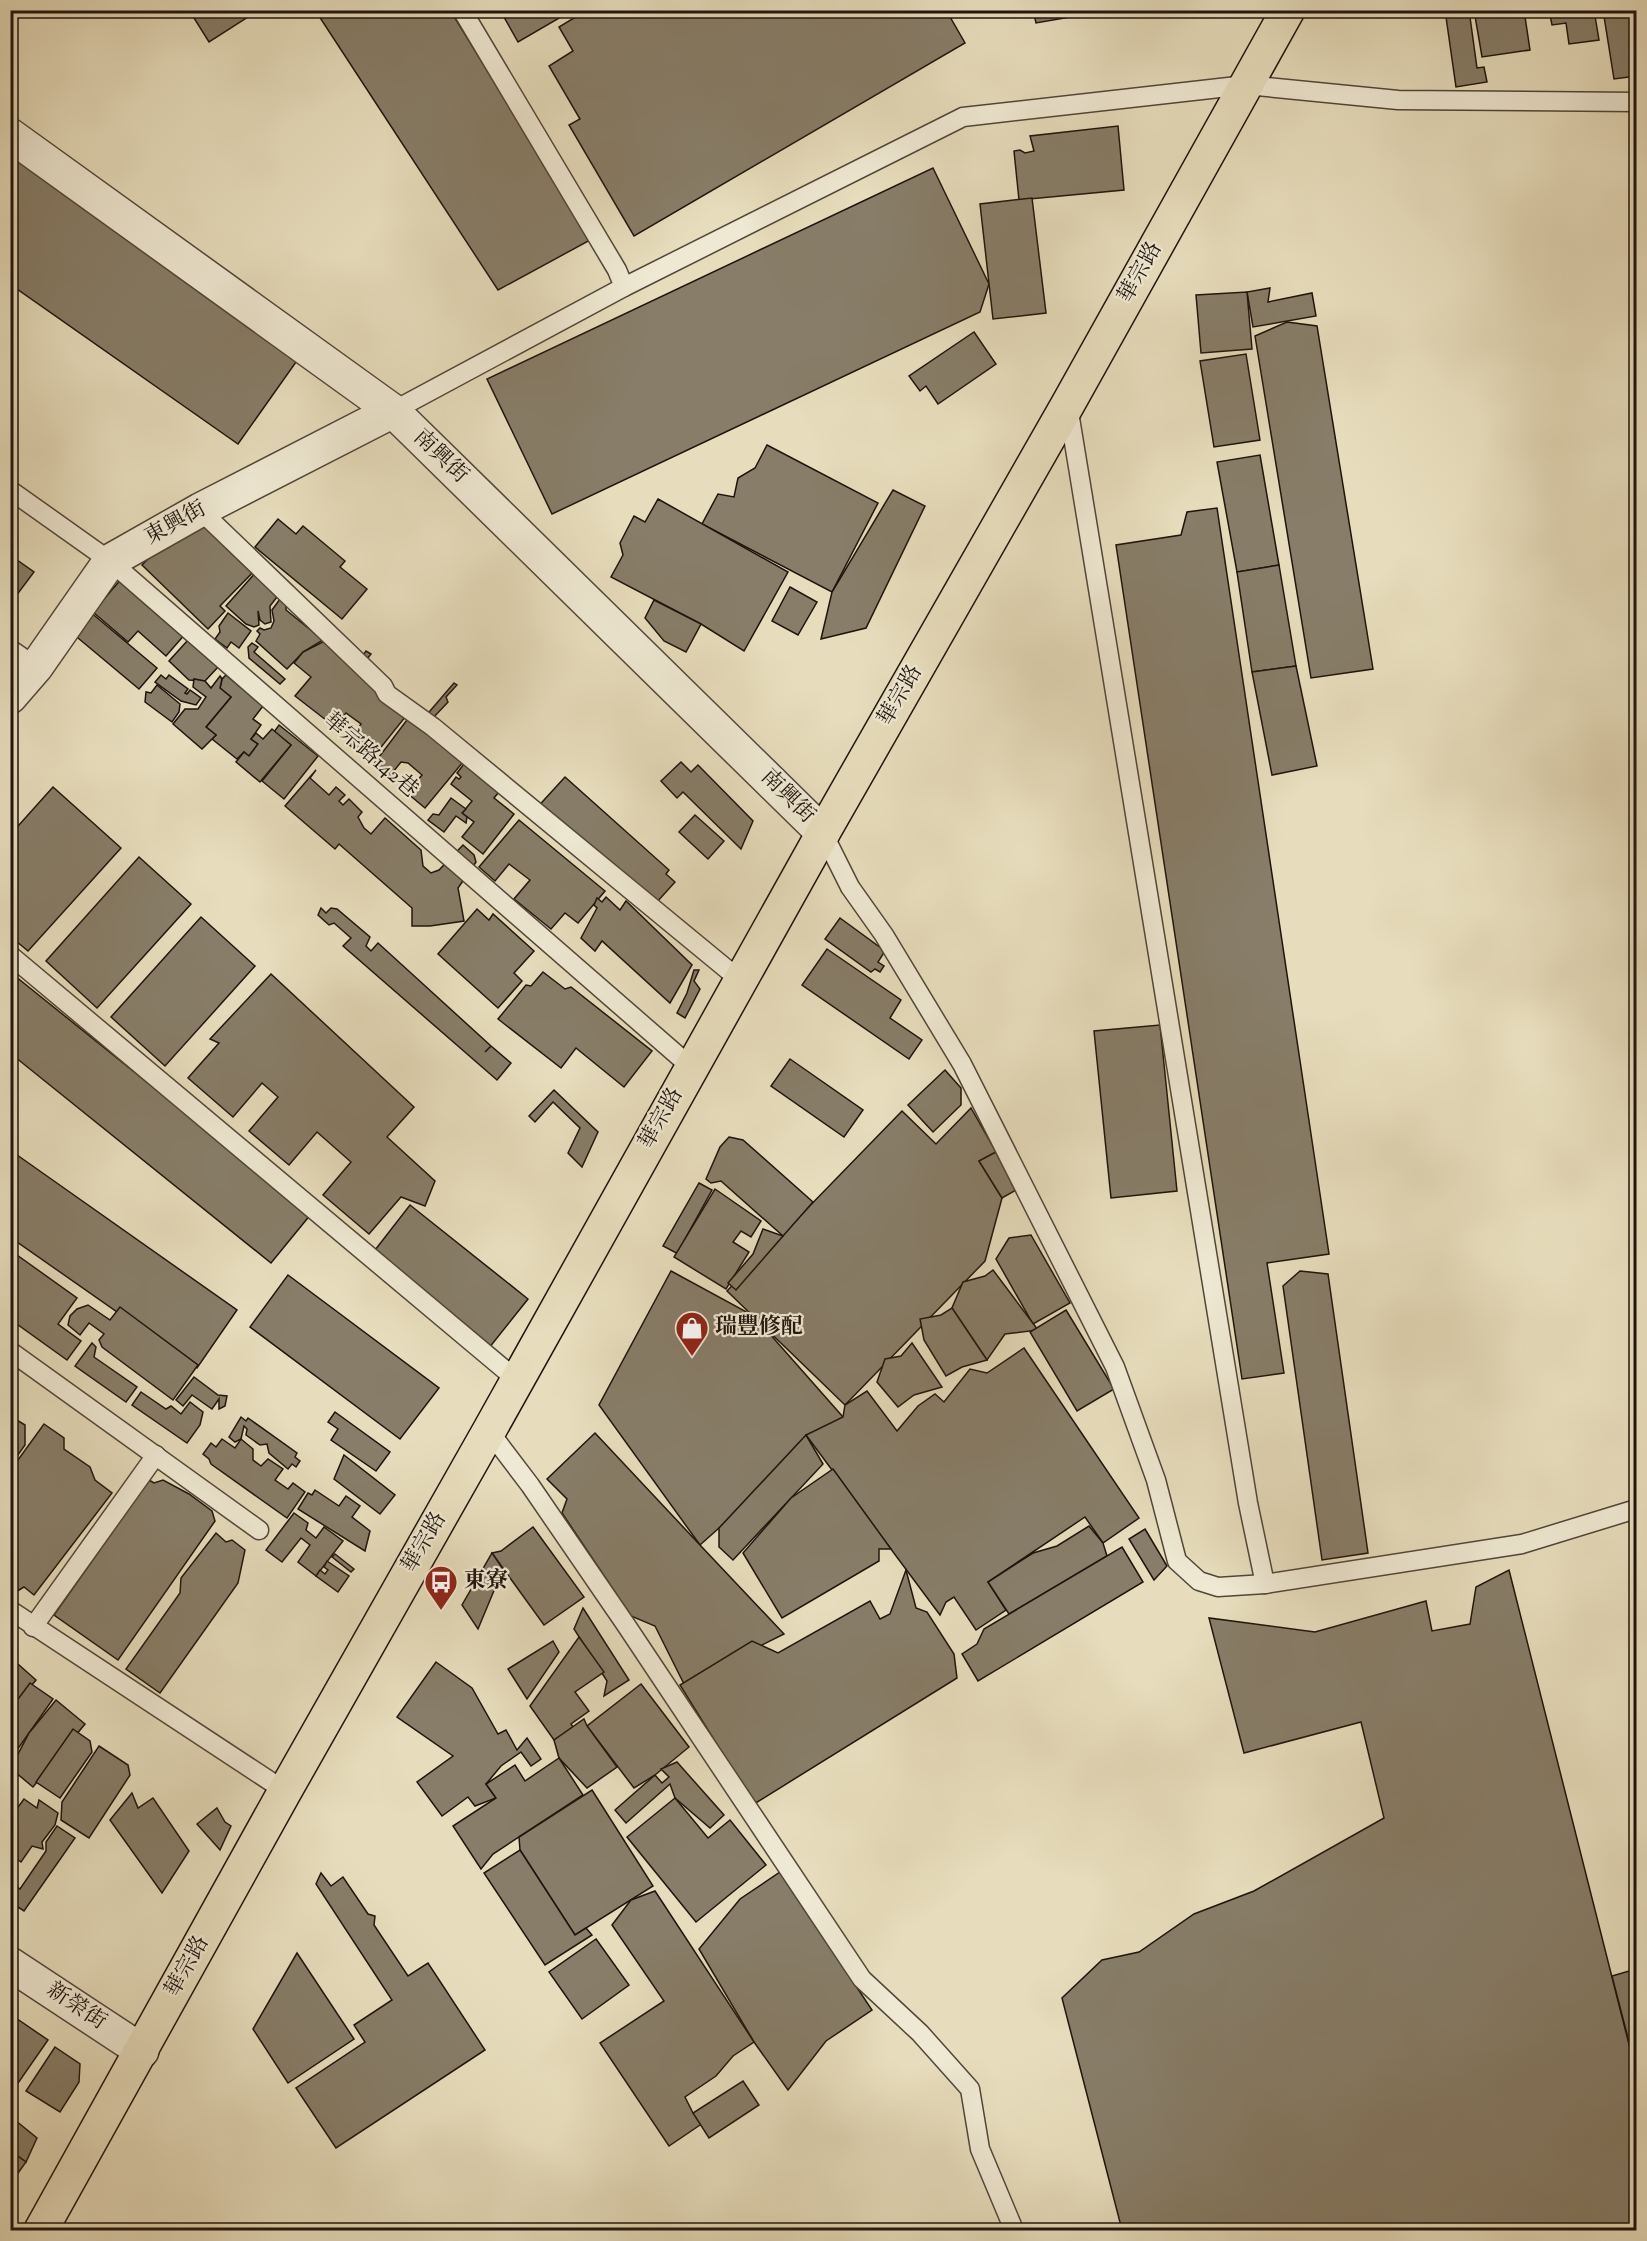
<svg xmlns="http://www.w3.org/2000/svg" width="1647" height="2241" font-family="'Sorts Mill Goudy','Noto Serif TC',serif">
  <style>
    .building { fill: #877d68; stroke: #1f140d; stroke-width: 1.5 }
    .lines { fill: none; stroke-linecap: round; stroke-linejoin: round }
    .service-casing { stroke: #514639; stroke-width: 21 }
    .minor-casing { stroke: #514639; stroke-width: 36 }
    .primary-casing { stroke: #1f140d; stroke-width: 36 }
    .service { stroke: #efe9d3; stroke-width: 18 }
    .minor { stroke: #efe9d3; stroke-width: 33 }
    .primary { stroke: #e7ddbc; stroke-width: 33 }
    .labels { text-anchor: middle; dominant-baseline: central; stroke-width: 4.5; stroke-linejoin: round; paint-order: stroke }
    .street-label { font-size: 22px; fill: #1f140d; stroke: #efe9d3 }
    .poi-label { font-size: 22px; font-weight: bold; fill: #1f140d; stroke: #efe9d3; text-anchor: start }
  </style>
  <rect width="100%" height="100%" fill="#e7ddbc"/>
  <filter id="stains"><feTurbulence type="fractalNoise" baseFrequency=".00333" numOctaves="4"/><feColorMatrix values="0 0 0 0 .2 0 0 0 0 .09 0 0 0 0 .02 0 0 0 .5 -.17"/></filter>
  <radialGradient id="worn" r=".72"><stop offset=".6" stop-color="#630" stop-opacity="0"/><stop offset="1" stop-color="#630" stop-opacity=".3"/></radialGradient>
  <g class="building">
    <path d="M189,10h70l-50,32z"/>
    <path d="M315,10h135l142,229 -94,51z"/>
    <path d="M500,10h73l-55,32z"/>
    <path d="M587,10h359l19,33 -331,193 -65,-111 11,-6 -31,-53 24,-15 -14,-24z"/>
    <path d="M1033,10h78l-75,13z"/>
    <path d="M1445,10h24l8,58 7,-1 3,15 -31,5z"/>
    <path d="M1474,10h50l6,40 -48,7z"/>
    <path d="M1549,10h45l5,30 -30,4 -3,-21 -14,2z"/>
    <path d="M1603,10h33v66l-22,3z"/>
    <path d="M1118,126l6,64 -105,10 -5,-49 6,-1 5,3 9,-2 -4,-15z"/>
    <path d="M10,151l291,204 -63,89 -228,-160z"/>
    <path d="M933,168l56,116 -9,28 -428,202 -65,-135z"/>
    <path d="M1032,198l14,115 -53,6 -13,-115z"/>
    <path d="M1270,288l-2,14 44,-9 4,23 -63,11 -6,-35z"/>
    <path d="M1247,292l5,57 -51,4 -5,-58z"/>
    <path d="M1287,322l30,4 56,343 -62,9 -56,-342z"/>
    <path d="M974,332l22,32 -58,40 -12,-18 -6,5 -11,-15z"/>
    <path d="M1246,354l14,86 -46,7 -14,-86z"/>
    <path d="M767,445l111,58 -46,89 -130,-68 16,-30 16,3 4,-19 17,-10z"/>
    <path d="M1260,455l19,110 -42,7 -20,-110z"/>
    <path d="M893,490l32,16 -59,122 -45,11 11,-47z"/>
    <path d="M658,499l130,73 -44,79 -43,-27 -90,-47 12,-22 -3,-12 14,-27 11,6z"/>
    <path d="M1217,508l112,746 -62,9 17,110 -42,6 -126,-834 65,-10 6,-23z"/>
    <path d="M198,509l60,58 -38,39 5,5 -17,18 -66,-64z"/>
    <path d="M278,519l18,15 7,-8 42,35 -5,6 27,22 -25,30 -87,-72z"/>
    <path d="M10,555l24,17 -24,32z"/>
    <path d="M1279,565l17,101 -44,6 -15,-100z"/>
    <path d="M256,572l24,21 -10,13 1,16 -6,2 -5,-4 -2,-9 1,14 -5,2 -8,-3 -20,-18z"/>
    <path d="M122,578l64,55 -20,23 -28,-25 -10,11 -35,-30z"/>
    <path d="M790,587l27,15 -19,33 -26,-14z"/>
    <path d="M280,599l6,4v7l37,30 -20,12 -16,17 -31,-28 4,-7 -3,-3 3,-3 4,2 7,-2 3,-7 -2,-11z"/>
    <path d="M654,600l47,24 -15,28 -22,-11 -19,-23z"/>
    <path d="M89,611l68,57 -18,21 -67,-56z"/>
    <path d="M228,613l23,18 -12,17 -8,-6 -4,6 -12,-9 5,-7 -1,-6z"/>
    <path d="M326,637l35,21 5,-7 5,3 -13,17 32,17 3,-4 -6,10 23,17 -40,50 -23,-18 14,-19 -15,-11 -11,14 -40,-31 16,-19 -17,-14 9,-11 20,-10z"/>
    <path d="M188,640l30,27 -13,14 -16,-1 -20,-19z"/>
    <path d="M252,643l6,4 -4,5 31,27 -5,5 -31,-26 -1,-11z"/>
    <path d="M1296,666l21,100 -45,9 -20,-103z"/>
    <path d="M161,675l5,4 3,-4 19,14 -3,4 2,1 3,-4 11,8 -5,7 -15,-4 -26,-19z"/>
    <path d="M226,675l37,31 -10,13 8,6 -10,14 7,5 -9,12 -5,-4 -7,7 -25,-20 4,-4 -10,-8 25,-30 -11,-9 2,-9z"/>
    <path d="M220,676l2,3 -2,9 11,9 -25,30 10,8 -14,14 -29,-25 12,-15h13l8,-12 -13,-10 1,-8 11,2 6,7z"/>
    <path d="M454,683l3,2 -11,12 2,5 -16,17 31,43 -38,46 -18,-15 15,-18 -14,-12 -7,-1 -12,15 -16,-12 40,-53 5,13z"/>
    <path d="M157,685l23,19 -1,8 -7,10 -27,-20 1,-10 5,1z"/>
    <path d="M279,725l39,31 -34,43 -22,-18 29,-36 -17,-13z"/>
    <path d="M272,729l19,16 -31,37 -24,-20 8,-10 5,4 9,-12 -7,-5 5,-6 7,6z"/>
    <path d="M681,762l10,10 7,-7 55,56 -12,28 -58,-57 -6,6 -16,-17z"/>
    <path d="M464,764l40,22 -10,12 20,16 -31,40 -21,-17 12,-15 -12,-9 10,-12 -21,-17 5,-7 3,2 2,-2 -4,-4z"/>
    <path d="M316,770l-6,8 19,17 7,-8 9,8 -6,6 4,4 6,-6 13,13 -4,5 6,11 7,6 14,-16 36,32 2,16 8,7 8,-3 24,-25 11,10 2,7 -18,26 6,33 -34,5h-18v-18l-73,-64 -4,5 -50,-43z"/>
    <path d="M565,777l104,93 -3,4 9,8 -28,31 -113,-102z"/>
    <path d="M53,787l68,61 -93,103 -18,-15v-101z"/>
    <path d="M451,798l15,11 -4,4 5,4 -1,6 -10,-7 -12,16 -16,-12 5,-6 6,1z"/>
    <path d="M695,815l29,26 -16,18 -29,-27z"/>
    <path d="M519,820l86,71 -27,32 -13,-10 -14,16 -37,-30 16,-19 -21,-16 -14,17 -16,-14z"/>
    <path d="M139,857l52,47 -94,104 -51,-47z"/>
    <path d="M606,897l14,13 6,-9 66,64 -22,38 -68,-62 -7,10 -14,-13 16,-30 -3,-3 3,-7 5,4z"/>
    <path d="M321,908l5,5 5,-5 6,1 33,28 -4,9 5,5 7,-8 113,103 -6,6 6,-6 20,17 -14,17 -154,-134 8,-8 -17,-15 -5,2 -11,-10z"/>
    <path d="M477,909l12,11 4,-6 41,37 -20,22 8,8 -24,27 -60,-54z"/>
    <path d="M201,917l54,49 -90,100 -54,-49z"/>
    <path d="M840,918l45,33 -7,11 6,4 -4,6 -5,-3 -4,3 -46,-33z"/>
    <path d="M827,949l74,51 -11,18 32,22 -13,19 -107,-74z"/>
    <path d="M694,970h5l-5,11 6,8 -15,29 -8,-5 10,-20z"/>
    <path d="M10,972l301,242 -40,49 -261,-210z"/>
    <path d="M543,972l22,17 6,-2 81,64 -28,36 -48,-39 -15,20 -63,-49 28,-34 5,1z"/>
    <path d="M271,974l143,133 -27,30 48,44 -10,25 -24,-9 -32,37 -46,-39 28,-33 -34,-30 -28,33 -40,-34 29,-34 -16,-14 -29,34 -45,-39 31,-35 -9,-4z"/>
    <path d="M1160,1025l17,166 -66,7 -17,-167z"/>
    <path d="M790,1059l73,51 -19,27 -73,-51z"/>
    <path d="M945,1070l16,18v17l-28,27 -25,-27z"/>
    <path d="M554,1090l44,42 -16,35 -14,-14 12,-25 -27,-26 -18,20 -6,-6z"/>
    <path d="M971,1108l25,44 -17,9 23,37 -17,63 -140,144 -118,-114 175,-180 34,33z"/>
    <path d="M729,1137l14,3 70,62 -30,34 -62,-55 -10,2 -5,-4 14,-32z"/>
    <path d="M10,1150l227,160 -40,58 -187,-131z"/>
    <path d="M996,1152l22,37 -16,9 -23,-37z"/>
    <path d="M699,1183l13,7 -28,51 1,8 -1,8 -21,-11z"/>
    <path d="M715,1189l46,32 -10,16 -10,-6 -8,11 16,10 -23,37 -52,-32z"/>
    <path d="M410,1205l118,94 -39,49 -117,-94z"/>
    <path d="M763,1229l20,7 -47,54 -8,-7 25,-29z"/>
    <path d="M1031,1235l39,68 -37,21 -37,-65 13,-21z"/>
    <path d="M10,1250l67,48 -19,26 23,17 -14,19 -57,-41z"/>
    <path d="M993,1270l45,60 -33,4 -18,26 -35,-52 11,-26 22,-6z"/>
    <path d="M671,1271l83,45 89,101 -143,128 -101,-140z"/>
    <path d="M1300,1271l28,3 40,279 -46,7 -39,-274z"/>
    <path d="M288,1275l151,113 -39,51 -150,-112z"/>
    <path d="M88,1305l22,15 10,-13 78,58 -25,35 -71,-53 -3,-7 5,-6 -15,-11 -9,12 -12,-10 2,-9 7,-7z"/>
    <path d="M952,1308l35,52 -25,7 -16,9 -22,-36 -4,-21 21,-4z"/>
    <path d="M1066,1310l48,79 -37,22 -47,-79z"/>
    <path d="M92,1343l4,4 -2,10 43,30 -11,15 -51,-36z"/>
    <path d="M912,1343l30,44 -28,8 -16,12 -21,-25 8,-23 16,-3z"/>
    <path d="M1024,1348l115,170 -36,25 -18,-26 -97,65 18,28 -30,20 -22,-33 -8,5 -6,13 -134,-180 37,-18 2,-12 22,-14 30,40 21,-25 17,-12 9,8 26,-33 17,4z"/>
    <path d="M194,1377l24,18 9,1 -2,10 -6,3v-10l-7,10 -20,-14 -9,11 -7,-6z"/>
    <path d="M141,1392l25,17 5,-3 10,8 9,-12 13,10 -3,13 -13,18 -55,-38z"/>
    <path d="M335,1412l55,40 -14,19 -45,-31 7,-11 -10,-7z"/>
    <path d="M10,1416l15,9v20l-15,21z"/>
    <path d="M241,1417l5,4 2,-3 49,35 -2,4 5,4 -4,6 -4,-3 -4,5 -19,-16 -2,-9 -7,1 -14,-10 1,-6 -3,-3 -3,13 -6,3 -6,-5z"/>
    <path d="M44,1424l20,14v11l26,18 5,13 17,13 -78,102 -10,-8 -10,6 -4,-3v-119z"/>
    <path d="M595,1433l105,112 84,89 -100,50 -29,-58 -24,-10 -69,-103 5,-14 -20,-20z"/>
    <path d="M806,1435l17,29 -90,96 -14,-13v-19z"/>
    <path d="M222,1439l13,9 6,-9 12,10v11l8,6 7,-7 15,10 -8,11 13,9 5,-6 12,9 -18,26 -76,-54 -2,-5 -6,-5 8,-11 5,4z"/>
    <path d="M344,1455l51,40 -15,19 -46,-35z"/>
    <path d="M833,1469l58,80h-12v12l-97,57 -39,-65 48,-55z"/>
    <path d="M149,1480l5,3 9,-3 26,14 23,17 3,10 -97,139 -64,-45z"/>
    <path d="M315,1490l24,16 7,-10 14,10 -8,11 18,14 -5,20 -67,-42 10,-16 4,2z"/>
    <path d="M294,1513l14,10 -2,7 10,8 8,-11 19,14 -27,35 -18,-14 12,-17 -9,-7 -19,24 -16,-12z"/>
    <path d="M1089,1526l14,17 4,13 -98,58 -21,-32 45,-29 24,-7z"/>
    <path d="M533,1527l51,70 -40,28 -52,-72 9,-2z"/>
    <path d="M1145,1529l22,37 -13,14 -25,-41z"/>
    <path d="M216,1533l10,9 6,-2 13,10 -7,33 -78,110 -34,-24 54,-76 1,-15z"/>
    <path d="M1122,1547l21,35 -165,99 -16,-27 15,-10 7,-15z"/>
    <path d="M492,1553l11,16 -25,60 -16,-24z"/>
    <path d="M335,1554l19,15 -3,3 -19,-15z"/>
    <path d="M327,1561l22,15 -11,16 -22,-16 4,-6 5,4 3,-4 -4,-3z"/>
    <path d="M906,1570l10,38 11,4 27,42 3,24 -203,126 -74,-119 72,-44 26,12 92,-52 10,18 10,-5z"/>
    <path d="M1509,1570l127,502v158h-514l-60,-232 40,-38 37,-8 55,-38 60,-23 130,-73 -23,-96 -117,31 -35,-135 106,14 111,-31 6,30 38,-7 6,-37z"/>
    <path d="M583,1608l46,72 -25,16 3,-15 -33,-52z"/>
    <path d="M579,1637l25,35 -29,20 14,19 -18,13 2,3 -19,13 -24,-34z"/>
    <path d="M553,1641l6,11 -32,47 -19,-30z"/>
    <path d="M10,1657l26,23 -26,31z"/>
    <path d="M436,1662l36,26 26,46 8,-4 11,20 10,-12 14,21 -10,7 -10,-14 -20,14 -15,18 10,14 -21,8 -7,-9 -26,19 -25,-34 36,-26 -56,-39z"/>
    <path d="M30,1683l23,16 -43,61v-50z"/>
    <path d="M641,1684l48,63 -34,28 -21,13 -47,-62z"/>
    <path d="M56,1700l29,24 -52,63 -18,-15 1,-14 13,-25z"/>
    <path d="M584,1719l3,7 30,41 -30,21 -28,-30 -5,-18z"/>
    <path d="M73,1729l17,12 2,11 -32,46 -24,-16z"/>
    <path d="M99,1746l29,19 2,10 -41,63 -28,-18 1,-18z"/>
    <path d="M559,1758l24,37 -90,59 -12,15 -28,-43 43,-28 -10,-14 29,-19 10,16z"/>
    <path d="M677,1762l47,53 -14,13 -35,-30 -5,-14 -44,39 -11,-13 40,-35 7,8 7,-6 -8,-8z"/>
    <path d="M592,1790l61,96 -78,49 -55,-85 -1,-13z"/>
    <path d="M132,1793l6,15 15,-10 36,53 -27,42 -52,-73z"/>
    <path d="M675,1798l33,40 22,-18 36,45 -70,57 -69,-85z"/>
    <path d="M24,1799l13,9 2,-8 19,13 -3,12 -13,17 1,7 -11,-3 -11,16 -11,-8v-36z"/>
    <path d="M217,1808l8,14 6,4 -11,24 -23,-26z"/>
    <path d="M57,1826l18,12 -51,73 -14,-9v-19l10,6 26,-38v-9z"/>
    <path d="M520,1850l55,85 11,-7 6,7 -47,30 -61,-92z"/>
    <path d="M780,1872l92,138 -46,31 -38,49 -34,-48 -55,-93 41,-50z"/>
    <path d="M321,1873l10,13 12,-9 25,37 7,2 -1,9 34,51 20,-13 57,87 -149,98 -40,-60 69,-46 -11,-17 38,-25 -76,-116z"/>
    <path d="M655,1891l99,151 -21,14 -17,20 -31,21 8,16 10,10 -34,23 -69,-103 64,-42 -52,-76 19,-25z"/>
    <path d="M596,1939l33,46 -47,34 -33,-47z"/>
    <path d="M297,1953l57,86 -66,44 -35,-54z"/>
    <path d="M1636,1969v100l-24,-93z"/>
    <path d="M10,2014l38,26 -32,46 -6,-4z"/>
    <path d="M55,2047l25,17 -1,18 -19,30 -34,-21z"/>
    <path d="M743,2081l16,24 -50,33 -16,-25z"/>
    <path d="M10,2116l27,22 -11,24 -16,-12z"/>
    <path d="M10,2151l16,11 -13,18 -3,-1z"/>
  </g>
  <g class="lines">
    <defs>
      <g id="service">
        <path d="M462,10l155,260 7,17"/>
        <path d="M1068,406l180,1097 17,81 257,-40 114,-35"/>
        <path d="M393,411l231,-124 339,-170 283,-32 152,15 238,2"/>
        <path d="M10,490l100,71 581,506"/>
        <path d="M200,510l183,176 4,8 46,33 307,253"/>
        <path d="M10,649l26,18"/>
        <path d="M823,833l27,54 34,48 78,129 153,303 41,113 21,81 22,20 19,6 47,-3"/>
        <path d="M10,955l507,425"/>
        <path d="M10,1351l249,179"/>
        <path d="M489,1431l41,54 96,140 236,354 58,54 50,56 10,60 34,81"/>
        <path d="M10,1610l275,181"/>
        <path d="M33,1627l123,-172"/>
      </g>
      <g id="minor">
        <path d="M10,135l383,276 430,422"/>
        <path d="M10,697l26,-30 74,-106 90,-51 193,-99"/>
        <path d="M10,1964l132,87"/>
      </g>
      <path id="primary" d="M41,2230l244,-439 204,-360 334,-598 245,-429 220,-394"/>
    </defs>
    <use href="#service" class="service-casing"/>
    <use href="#minor" class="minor-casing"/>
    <use href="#primary" class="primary-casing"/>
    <use href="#service" class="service"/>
    <use href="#minor" class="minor"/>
    <use href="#primary" class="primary"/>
  </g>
  <defs>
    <symbol id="shop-pin" viewBox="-11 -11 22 30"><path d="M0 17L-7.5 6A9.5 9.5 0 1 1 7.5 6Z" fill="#8f2418" stroke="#efe9d3"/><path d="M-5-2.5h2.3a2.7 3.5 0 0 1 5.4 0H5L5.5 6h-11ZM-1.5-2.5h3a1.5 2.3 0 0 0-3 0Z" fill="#fff"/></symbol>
    <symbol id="bus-pin" viewBox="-11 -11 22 30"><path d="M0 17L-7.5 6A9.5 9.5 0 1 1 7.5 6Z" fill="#8f2418" stroke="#efe9d3"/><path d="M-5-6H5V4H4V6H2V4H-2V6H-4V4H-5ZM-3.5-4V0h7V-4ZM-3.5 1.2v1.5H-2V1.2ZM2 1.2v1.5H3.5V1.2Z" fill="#fff"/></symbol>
  </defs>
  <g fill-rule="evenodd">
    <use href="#shop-pin" x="673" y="1309" width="38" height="52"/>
    <use href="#bus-pin" x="422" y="1563" width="38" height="52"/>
  </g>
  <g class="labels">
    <g class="street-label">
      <text transform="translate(1141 273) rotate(-61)">華宗路</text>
      <text transform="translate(440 457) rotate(44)">南興街</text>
      <text transform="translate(176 524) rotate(-29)">東興街</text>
      <text transform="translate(901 696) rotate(-60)">華宗路</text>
      <text transform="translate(370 756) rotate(41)">華宗路142巷</text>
      <text transform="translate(787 797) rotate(45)">南興街</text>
      <text transform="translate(662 1119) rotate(-61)">華宗路</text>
      <text transform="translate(425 1543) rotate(-60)">華宗路</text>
      <text transform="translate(188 1967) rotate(-61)">華宗路</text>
      <text transform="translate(76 2007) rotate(34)">新榮街</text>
    </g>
    <g class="poi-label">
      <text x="715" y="1328">瑞豐修配</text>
      <text x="464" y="1582">東寮</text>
    </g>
  </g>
  <rect width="1647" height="2241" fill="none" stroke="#e7ddbc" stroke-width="36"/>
  <rect x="12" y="12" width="1623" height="2217" fill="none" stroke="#1f140d" stroke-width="3"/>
  <rect x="18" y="18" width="1611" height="2205" fill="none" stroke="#1f140d" stroke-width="1.5"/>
  <rect width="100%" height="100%" filter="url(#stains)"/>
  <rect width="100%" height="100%" fill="url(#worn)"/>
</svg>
